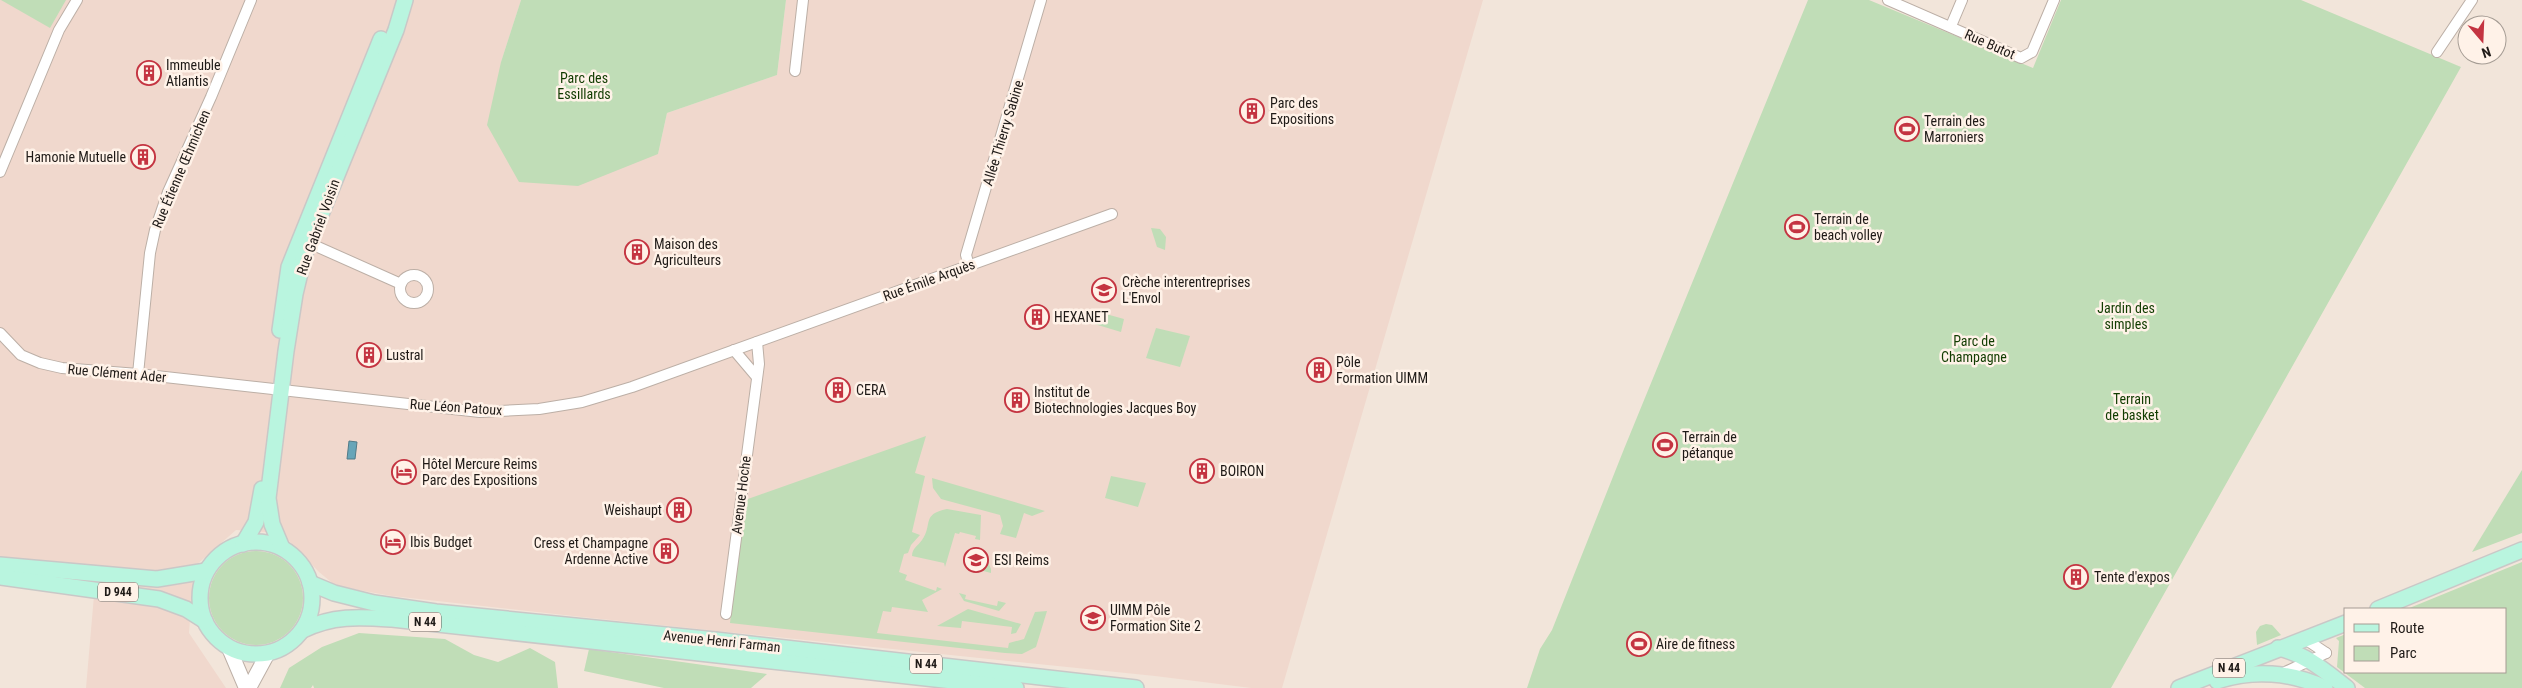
<svg xmlns="http://www.w3.org/2000/svg" width="2522" height="688" font-family="'Roboto Condensed',sans-serif">
  <style>
    .commercial { fill: #f0d8cd }
    .green { fill: #c0ddb7 }
    .water { fill: #67a5b8; stroke: #517b88 }
    .lines { fill: none; stroke-linecap: round; stroke-linejoin: round }
    .street-casing { stroke: #bcafa6; stroke-width: 12 }
    .secondary-casing { stroke: #bcafa6; stroke-width: 16 }
    .primary-casing { stroke: #c9c8c7; stroke-width: 18 }
    .street { stroke: #fff; stroke-width: 10 }
    .secondary { stroke: #fff; stroke-width: 14 }
    .primary { stroke: #b9f5df; stroke-width: 15 }
    .labels { text-anchor: middle; dominant-baseline: central; stroke-width: 5; stroke-linejoin: round; paint-order: stroke }
    .shield { fill: #fff2e8; stroke: #625b56; stroke-width: 1 }
    .shield-label { font-size: 12px; font-weight: bold; fill: #1f1a17 }
    .street-label { font-size: 14px; fill: #1f1a17; stroke: #fff2e8 }
    .poi-label { font-size: 14px; fill: #1f1a17; stroke: #fff2e8; text-anchor: start }
    .park-label { font-size: 14px; fill: #113c00; stroke: #fff2e8 }
  </style>
  <rect width="100%" height="100%" fill="#f2e5da"/>
  <path class="commercial" d="M0,0h521l-20,62 157,92 9,-41 110,-38 9,-75h697l-201,688h-31l-96,-12 -573,-59 -190,-21 -56,-10 -17,-14 -38,-39 -45,-3 -42,37 -5,66 37,55h-140l9,-104 -95,-11z"/>
  <g class="green">
    <path d="M1,0h65l-16,28z"/>
    <path d="M521,0h265l-9,75 -110,38 -9,41 -80,32 -59,-4 -32,-57 14,-63z"/>
    <path d="M1808,0h61l164,68 28,-68h240l160,67 -350,621h-584l13,-39 12,-19 72,-181z"/>
    <path d="M1151,228l9,1 6,8 -1,13 -8,-3z"/>
    <path d="M1095,311l29,8 -3,13 -30,-9z"/>
    <path d="M1156,328l34,8 -10,31 -34,-9z"/>
    <path d="M926,436l-11,37 10,3 -13,56 8,3 -9,10 -3,8 -4,1 -5,18 8,3 -2,5 31,11 1,-4 5,2 -20,11 6,12 -36,-5 -1,5 -8,-1 -6,22 131,15 1,-5 15,-4 11,-27 12,-1 -11,36 -14,7 -17,-1 -275,-30 15,-123z"/>
    <path d="M2522,470v63l-50,19z"/>
    <path d="M1111,476l35,7 -8,24 -33,-9z"/>
    <path d="M932,478l113,33 -13,5 -8,-3 -8,25 -16,-4 3,-8 -3,-11 -59,-16 -8,-11z"/>
    <path d="M947,509l34,6 -1,25 -5,-1 1,-3 -16,-4 -1,2 -4,-1 -10,34 -1,-4 -32,-7c0,-8 6,-10 10,-16 11,-15 -1,-26 25,-31z"/>
    <path d="M982,549l9,20v4l-15,-4z"/>
    <circle cx="256" cy="598" r="47"/>
    <path d="M2522,562v126h-157l-28,-21 2,-26 -3,-3 10,-4v38h160v-63h-99z"/>
    <path d="M959,593l7,2 -1,4 32,7 1,-5 8,2 -7,8 -35,-10z"/>
    <path d="M968,609l53,15 -5,9 -5,1 1,-7 -50,-6 -1,7 -24,-2z"/>
    <path d="M2266,624l6,1 9,10 -24,10 -1,-13 4,-6z"/>
    <path d="M359,633l86,6 29,16 24,7 32,-14 25,14 3,26h-244l-1,-3 -2,3h-31l9,-20 33,-21z"/>
    <path d="M589,649l178,25 -16,14h-87l-80,-17z"/>
  </g>
  <path class="water" d="M349,441l8,1 -2,17h-8z"/>
  <g class="lines">
    <defs>
      <g id="street">
        <path d="M1888,0l133,58 11,-6 22,-52"/>
        <path d="M1951,26l11,-26"/>
        <path d="M2437,52l35,-52"/>
        <path d="M795,71l8,-71"/>
        <path d="M0,172l59,-142 18,-30"/>
        <path d="M309,243l92,41"/>
        <path d="M969,266l-3,-11 75,-255"/>
        <circle cx="414" cy="289" r="14"/>
        <path d="M0,333l21,22 19,8 22,5 76,6 342,38 59,-3 43,-7 50,-15 480,-173"/>
        <path d="M734,350l22,26"/>
        <path d="M138,374l12,-121 5,-23 13,-38 43,-95 40,-97"/>
        <path d="M726,614l33,-250 -2,-22"/>
        <path d="M2305,639l21,14"/>
        <path d="M2281,674l45,-21"/>
      </g>
      <g id="secondary">
        <path d="M229,648l17,40"/>
        <path d="M249,688l19,-35"/>
      </g>
      <g id="primary">
        <path d="M280,330l9,-63 92,-228"/>
        <circle cx="256" cy="598" r="56"/>
        <path d="M243,544l13,-22 6,-33"/>
        <path d="M282,548l-10,-24 -4,-26 18,-147 9,-57 9,-38 92,-226 9,-30"/>
        <path d="M0,565l157,14 49,-8"/>
        <path d="M0,577l159,22 27,10 19,12"/>
        <path d="M310,583l24,10 40,10 62,9 280,28 420,48"/>
        <path d="M2378,609l144,-59"/>
        <path d="M303,630c30,-15 57,-13 89,-11l624,69"/>
        <path d="M2278,648c28,6 47,23 69,40"/>
        <path d="M2217,681c36,-12 74,-9 108,7"/>
        <path d="M2179,688l167,-65"/>
      </g>
    </defs>
    <use href="#street" class="street-casing"/>
    <use href="#secondary" class="secondary-casing"/>
    <use href="#primary" class="primary-casing"/>
    <use href="#street" class="street"/>
    <use href="#secondary" class="secondary"/>
    <use href="#primary" class="primary"/>
  </g>
  <defs>
    <symbol id="building-ring" viewBox="-11 -11 22 22"><circle r="9.5" fill="#fff2e8" stroke="#c43441" stroke-width="1.5"/><path d="M-4-6H4V6H1V3H-1V6H-4ZM-2.5-4.3h1.7v1.8h-1.7ZM.8-4.3h1.7v1.8H.8ZM-2.5-1h1.7V.8h-1.7ZM.8-1h1.7V.8H.8Z" fill="#c43441"/></symbol>
    <symbol id="stadium-ring" viewBox="-11 -11 22 22"><circle r="9.5" fill="#fff2e8" stroke="#c43441" stroke-width="1.5"/><path d="M0-5a6.5 5 0 1 0 0 10a6.5 5 0 1 0 0-10ZM-3.5-1.8h7v3.6h-7Z" fill="#c43441"/></symbol>
    <symbol id="school-ring" viewBox="-11 -11 22 22"><circle r="9.5" fill="#fff2e8" stroke="#c43441" stroke-width="1.5"/><path d="M0-5L7-2L0 1L-7-2ZM-4 1L0 2.5L4 1V4Q0 6-4 4Z" fill="#c43441"/></symbol>
    <symbol id="hotel-ring" viewBox="-11 -11 22 22"><circle r="9.5" fill="#fff2e8" stroke="#c43441" stroke-width="1.5"/><path d="M-6-4.5h1.5V1H6V5H4.5V3h-9V5H-6ZM-4 0a1.8 1.8 0 1 1 3.6 0ZM.5 0V-2.5h3Q6-2.5 6 0Z" fill="#c43441"/></symbol>
    <symbol id="university-ring" viewBox="-11 -11 22 22"><circle r="9.5" fill="#fff2e8" stroke="#c43441" stroke-width="1.5"/><path d="M0-5L7-2L0 1L-7-2ZM-4 1L0 2.5L4 1V4Q0 6-4 4Z" fill="#c43441"/></symbol>
  </defs>
  <g fill-rule="evenodd">
    <use href="#building-ring" x="135" y="59" width="28" height="28"/>
    <use href="#building-ring" x="1238" y="97" width="28" height="28"/>
    <use href="#stadium-ring" x="1893" y="115" width="28" height="28"/>
    <use href="#building-ring" x="129" y="143" width="28" height="28"/>
    <use href="#stadium-ring" x="1783" y="213" width="28" height="28"/>
    <use href="#building-ring" x="623" y="238" width="28" height="28"/>
    <use href="#school-ring" x="1090" y="276" width="28" height="28"/>
    <use href="#building-ring" x="1023" y="303" width="28" height="28"/>
    <use href="#building-ring" x="355" y="341" width="28" height="28"/>
    <use href="#building-ring" x="1305" y="356" width="28" height="28"/>
    <use href="#building-ring" x="824" y="376" width="28" height="28"/>
    <use href="#building-ring" x="1003" y="386" width="28" height="28"/>
    <use href="#stadium-ring" x="1651" y="431" width="28" height="28"/>
    <use href="#building-ring" x="1188" y="457" width="28" height="28"/>
    <use href="#hotel-ring" x="390" y="458" width="28" height="28"/>
    <use href="#building-ring" x="665" y="496" width="28" height="28"/>
    <use href="#hotel-ring" x="379" y="528" width="28" height="28"/>
    <use href="#building-ring" x="652" y="537" width="28" height="28"/>
    <use href="#university-ring" x="962" y="546" width="28" height="28"/>
    <use href="#building-ring" x="2062" y="563" width="28" height="28"/>
    <use href="#university-ring" x="1079" y="604" width="28" height="28"/>
    <use href="#stadium-ring" x="1625" y="630" width="28" height="28"/>
  </g>
  <g class="labels">
    <g class="shield">
      <rect x="98" y="582.5" width="40" height="19" rx="4"/>
      <rect x="409" y="612.5" width="32" height="19" rx="4"/>
      <rect x="910" y="654.5" width="32" height="19" rx="4"/>
      <rect x="2213" y="658.5" width="32" height="19" rx="4"/>
    </g>
    <g class="shield-label">
      <text x="118" y="592">D 944</text>
      <text x="425" y="622">N 44</text>
      <text x="926" y="664">N 44</text>
      <text x="2229" y="668">N 44</text>
    </g>
    <g class="street-label">
      <text transform="translate(1990 44) rotate(24)">Rue Butot</text>
      <text transform="translate(1003 133) rotate(-73)">Allée Thierry Sabine</text>
      <text transform="translate(181 169) rotate(-67)">Rue Étienne Œhmichen</text>
      <text transform="translate(318 227) rotate(-70)">Rue Gabriel Voisin</text>
      <text transform="translate(929 280) rotate(-20)">Rue Émile Arquès</text>
      <text transform="translate(117 373) rotate(5)">Rue Clément Ader</text>
      <text transform="translate(456 407) rotate(4)">Rue Léon Patoux</text>
      <text transform="translate(741 495) rotate(-83)">Avenue Hoche</text>
      <text transform="translate(722 641) rotate(6)">Avenue Henri Farman</text>
    </g>
    <g class="poi-label">
      <text x="166" y="65">Immeuble<tspan x="166" dy="16">Atlantis</tspan></text>
      <text x="1270" y="103">Parc des<tspan x="1270" dy="16">Expositions</tspan></text>
      <text x="1924" y="121">Terrain des<tspan x="1924" dy="16">Marroniers</tspan></text>
      <text x="126" y="157" text-anchor="end">Hamonie Mutuelle</text>
      <text x="1814" y="219">Terrain de<tspan x="1814" dy="16">beach volley</tspan></text>
      <text x="654" y="244">Maison des<tspan x="654" dy="16">Agriculteurs</tspan></text>
      <text x="1122" y="282">Crèche interentreprises<tspan x="1122" dy="16">L'Envol</tspan></text>
      <text x="1054" y="317">HEXANET</text>
      <text x="386" y="355">Lustral</text>
      <text x="1336" y="362">Pôle<tspan x="1336" dy="16">Formation UIMM</tspan></text>
      <text x="856" y="390">CERA</text>
      <text x="1034" y="392">Institut de<tspan x="1034" dy="16">Biotechnologies Jacques Boy</tspan></text>
      <text x="1682" y="437">Terrain de<tspan x="1682" dy="16">pétanque</tspan></text>
      <text x="422" y="464">Hôtel Mercure Reims<tspan x="422" dy="16">Parc des Expositions</tspan></text>
      <text x="1220" y="471">BOIRON</text>
      <text x="662" y="510" text-anchor="end">Weishaupt</text>
      <text x="410" y="542">Ibis Budget</text>
      <text x="648" y="543" text-anchor="end">Cress et Champagne<tspan x="648" dy="16">Ardenne Active</tspan></text>
      <text x="994" y="560">ESI Reims</text>
      <text x="2094" y="577">Tente d'expos</text>
      <text x="1110" y="610">UIMM Pôle<tspan x="1110" dy="16">Formation Site 2</tspan></text>
      <text x="1656" y="644">Aire de fitness</text>
    </g>
    <g class="park-label">
      <text x="584" y="78">Parc des<tspan x="584" dy="16">Essillards</tspan></text>
      <text x="2126" y="308">Jardin des<tspan x="2126" dy="16">simples</tspan></text>
      <text x="1974" y="341">Parc de<tspan x="1974" dy="16">Champagne</tspan></text>
      <text x="2132" y="399">Terrain<tspan x="2132" dy="16">de basket</tspan></text>
    </g>
  </g>
  <rect x="2344" y="608" width="162" height="65" fill="#fff2e8" stroke="#a59c94"/>
  <rect x="2354" y="624" width="25" height="8" fill="#b9f5df" stroke="#a59c94"/>
  <text x="2390" y="633" font-size="15" fill="#1f1a17">Route</text>
  <rect x="2354" y="646" width="25" height="15" fill="#c0ddb7" stroke="#a59c94"/>
  <text x="2390" y="658" font-size="15" fill="#1f1a17">Parc</text>
  <g transform="translate(2482 40) rotate(161)"><circle r="24" fill="#fff2e8" stroke="#a59c94"/>
  <path d="M0-4L9 19L0 12L-9 19Z" fill="#c43441"/>
  <text y="-8" font-size="14" font-weight="bold" text-anchor="middle" fill="#1f1a17">N</text>
  </g>
</svg>
